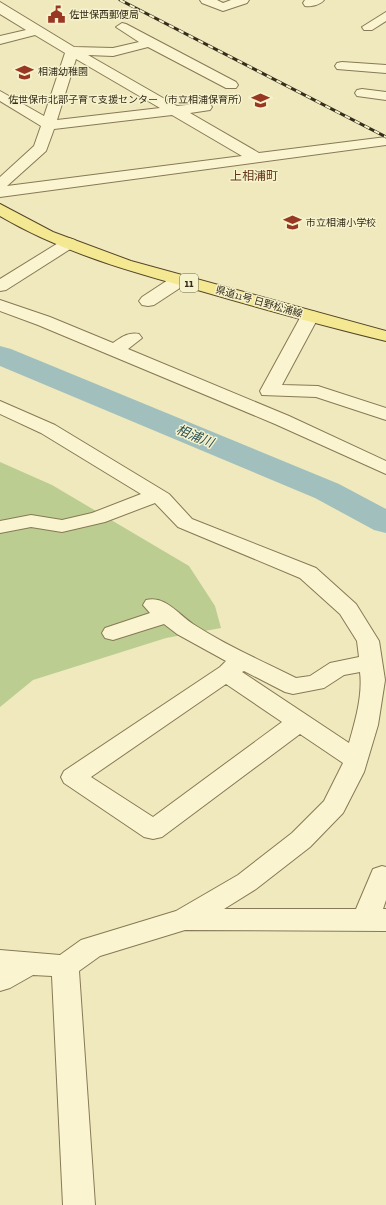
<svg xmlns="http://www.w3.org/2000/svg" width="386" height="1205" font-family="'Zilla Slab','Noto Sans JP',serif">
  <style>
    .green { fill: #bbcd91 }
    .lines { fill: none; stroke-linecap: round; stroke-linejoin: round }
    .river { fill: #a1c0bd; fill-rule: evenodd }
    .minor-casing { stroke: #877955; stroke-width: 2 }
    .major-casing { stroke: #54462a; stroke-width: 2 }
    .minor { fill: #faf5d0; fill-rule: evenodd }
    .major { fill: #f5e892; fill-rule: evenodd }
    .rail-casing { stroke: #362d1b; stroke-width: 3 }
    .rail { stroke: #f6f2cc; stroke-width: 2; stroke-dasharray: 5.5; stroke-linecap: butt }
    .labels { text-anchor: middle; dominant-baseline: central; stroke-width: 3; stroke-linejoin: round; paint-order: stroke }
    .far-poi-label { font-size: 10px; fill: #362d1b; stroke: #f6f2cc; text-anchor: start }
    .far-street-label { font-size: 10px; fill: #362d1b; stroke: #f6f2cc }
    .shield { fill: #f6f2cc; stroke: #706850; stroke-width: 1 }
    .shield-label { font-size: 11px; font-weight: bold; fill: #362d1b }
    .far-quarter-label { font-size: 12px; fill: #643619; stroke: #f6f2cc }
    .water-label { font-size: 13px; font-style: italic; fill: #295156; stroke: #f6f2cc }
  </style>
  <rect width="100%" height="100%" fill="#efe9bd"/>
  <path class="green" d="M0,462l52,23 137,81 26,40 6,22 -55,10 -133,42 -33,27z"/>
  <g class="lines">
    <path class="river" d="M0,346l11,3 328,135 47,25v24l-12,-3 -59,-32 -315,-132z"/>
    <defs>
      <g id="minor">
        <path d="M200,0h17l6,3 8,-3h18l-2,3 -24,8 -21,-8z"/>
        <path d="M305,0h19c-4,5 -13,7 -19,6l-2,-3z"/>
        <path d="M0,2l74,45 39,1 26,-6 -23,-15 6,-4 4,1 110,58 2,3 -2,3h-10l-78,-41 -35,9 -25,-1 89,51 28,-3 5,1 2,3 -2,3 -20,3 69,40 127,-16v8l-386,52v-20l34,-31 7,-20 -41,-25v-10l44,25 21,-63 -30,-18 -35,9v-8l26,-6 -26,-16zM76,59l84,49 -103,12zM172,115l70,41 -235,30 39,-35 8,-22z"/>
        <path d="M386,12v9l-14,9h-8l-2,-3z"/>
        <path d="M342,62l44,3v8l-49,-4 -2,-3 2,-3z"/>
        <path d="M362,89l24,3v8l-29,-4 -2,-3 2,-3z"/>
        <path d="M69,238l6,2 2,3 -2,3 -69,44 -6,1v-12l63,-39z"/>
        <path d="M180,275l6,1 2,4 -2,4 -32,21 -6,1 -6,-1 -3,-4 3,-4 32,-21z"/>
        <path d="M0,300l50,17 63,26c9,-6 15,-11 26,-9l3,4 -14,11 161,67 97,45v13l-111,-50 -237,-99 -38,-14z"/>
        <path d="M310,311l6,1 3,4 -37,69 36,1 68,22v12l-70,-23 -54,-2 -2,-4 41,-75 3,-4z"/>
        <path d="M0,401l55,24 114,69 23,25 124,49 40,36 23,37 6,39 -7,45 -14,47 -21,41 -33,34 -54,42 -32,20h132l17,-40 9,-3 4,1v33l-3,9h3v22l-201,-1 -85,26 -21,15 16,234h-32l-11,-229 -19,-1 -23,13 -10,3v-41l60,5 21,-15 95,-29 62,-36 54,-42 32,-32 19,-38 -43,-29 -138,103 -9,2 -9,-2 -80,-54 -3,-6 3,-6 156,-104 6,-6 -49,-27 -13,-10 -51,16 -8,-2 -3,-5 3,-5 45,-15 -7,-8 3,-5c19,-5 32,14 47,24 32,21 69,37 103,54l14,-2 20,-13 29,-6 -2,-16 -17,-27 -40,-36 -122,-51 -23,-24 -50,19 -43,10 -31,-5 -31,6v-12l31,-6 31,5 30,-7 49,-19 -100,-61 -41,-19zM244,671l41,21 8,2 31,-6 20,-13 16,-3c3,23 -5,50 -11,71l-107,-71zM226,684l56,38 -129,95 -62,-40z"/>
      </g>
      <path id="major" d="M0,204l53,28 78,29 255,70v10c-62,-15 -123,-32 -185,-50 -69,-19 -138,-38 -201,-75z"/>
    </defs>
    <use href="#minor" class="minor-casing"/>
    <use href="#major" class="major-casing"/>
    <use href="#minor" class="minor"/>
    <use href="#major" class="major"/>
    <defs>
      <path id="rail" d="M120,0l266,137"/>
    </defs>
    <use href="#rail" class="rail-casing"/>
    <use href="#rail" class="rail"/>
  </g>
  <defs>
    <symbol id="civic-bare" viewBox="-9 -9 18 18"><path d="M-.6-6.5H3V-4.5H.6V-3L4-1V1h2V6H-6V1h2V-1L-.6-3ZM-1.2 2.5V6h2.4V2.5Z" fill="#983823" stroke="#f6f2cc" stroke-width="2.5" paint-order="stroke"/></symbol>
    <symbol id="school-bare" viewBox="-9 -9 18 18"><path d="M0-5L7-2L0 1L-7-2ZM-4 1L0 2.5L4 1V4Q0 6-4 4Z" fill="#983823" stroke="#f6f2cc" stroke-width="2.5" paint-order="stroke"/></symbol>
  </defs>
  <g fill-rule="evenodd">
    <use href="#civic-bare" x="44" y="2" width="25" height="25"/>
    <use href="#school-bare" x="12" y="60" width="25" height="25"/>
    <use href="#school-bare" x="248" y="88" width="25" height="25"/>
    <use href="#school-bare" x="280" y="210" width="25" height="25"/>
  </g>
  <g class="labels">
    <g class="far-poi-label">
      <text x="69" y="15">佐世保西郵便局</text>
      <text x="38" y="72">相浦幼稚園</text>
      <text x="248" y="100" text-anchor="end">佐世保市北部子育て支援センター（市立相浦保育所）</text>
      <text x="306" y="223">市立相浦小学校</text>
    </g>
    <g class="far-street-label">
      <text transform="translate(259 302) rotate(16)">県道11号 日野松浦線</text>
    </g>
    <rect class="shield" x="180" y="274" width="18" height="18" rx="3"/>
    <g class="shield-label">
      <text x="189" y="283">11</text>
    </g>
    <g class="far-quarter-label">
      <text x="254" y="176">上相浦町</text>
    </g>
    <g class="water-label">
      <text transform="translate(195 436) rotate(22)">相浦川</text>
    </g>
  </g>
</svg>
